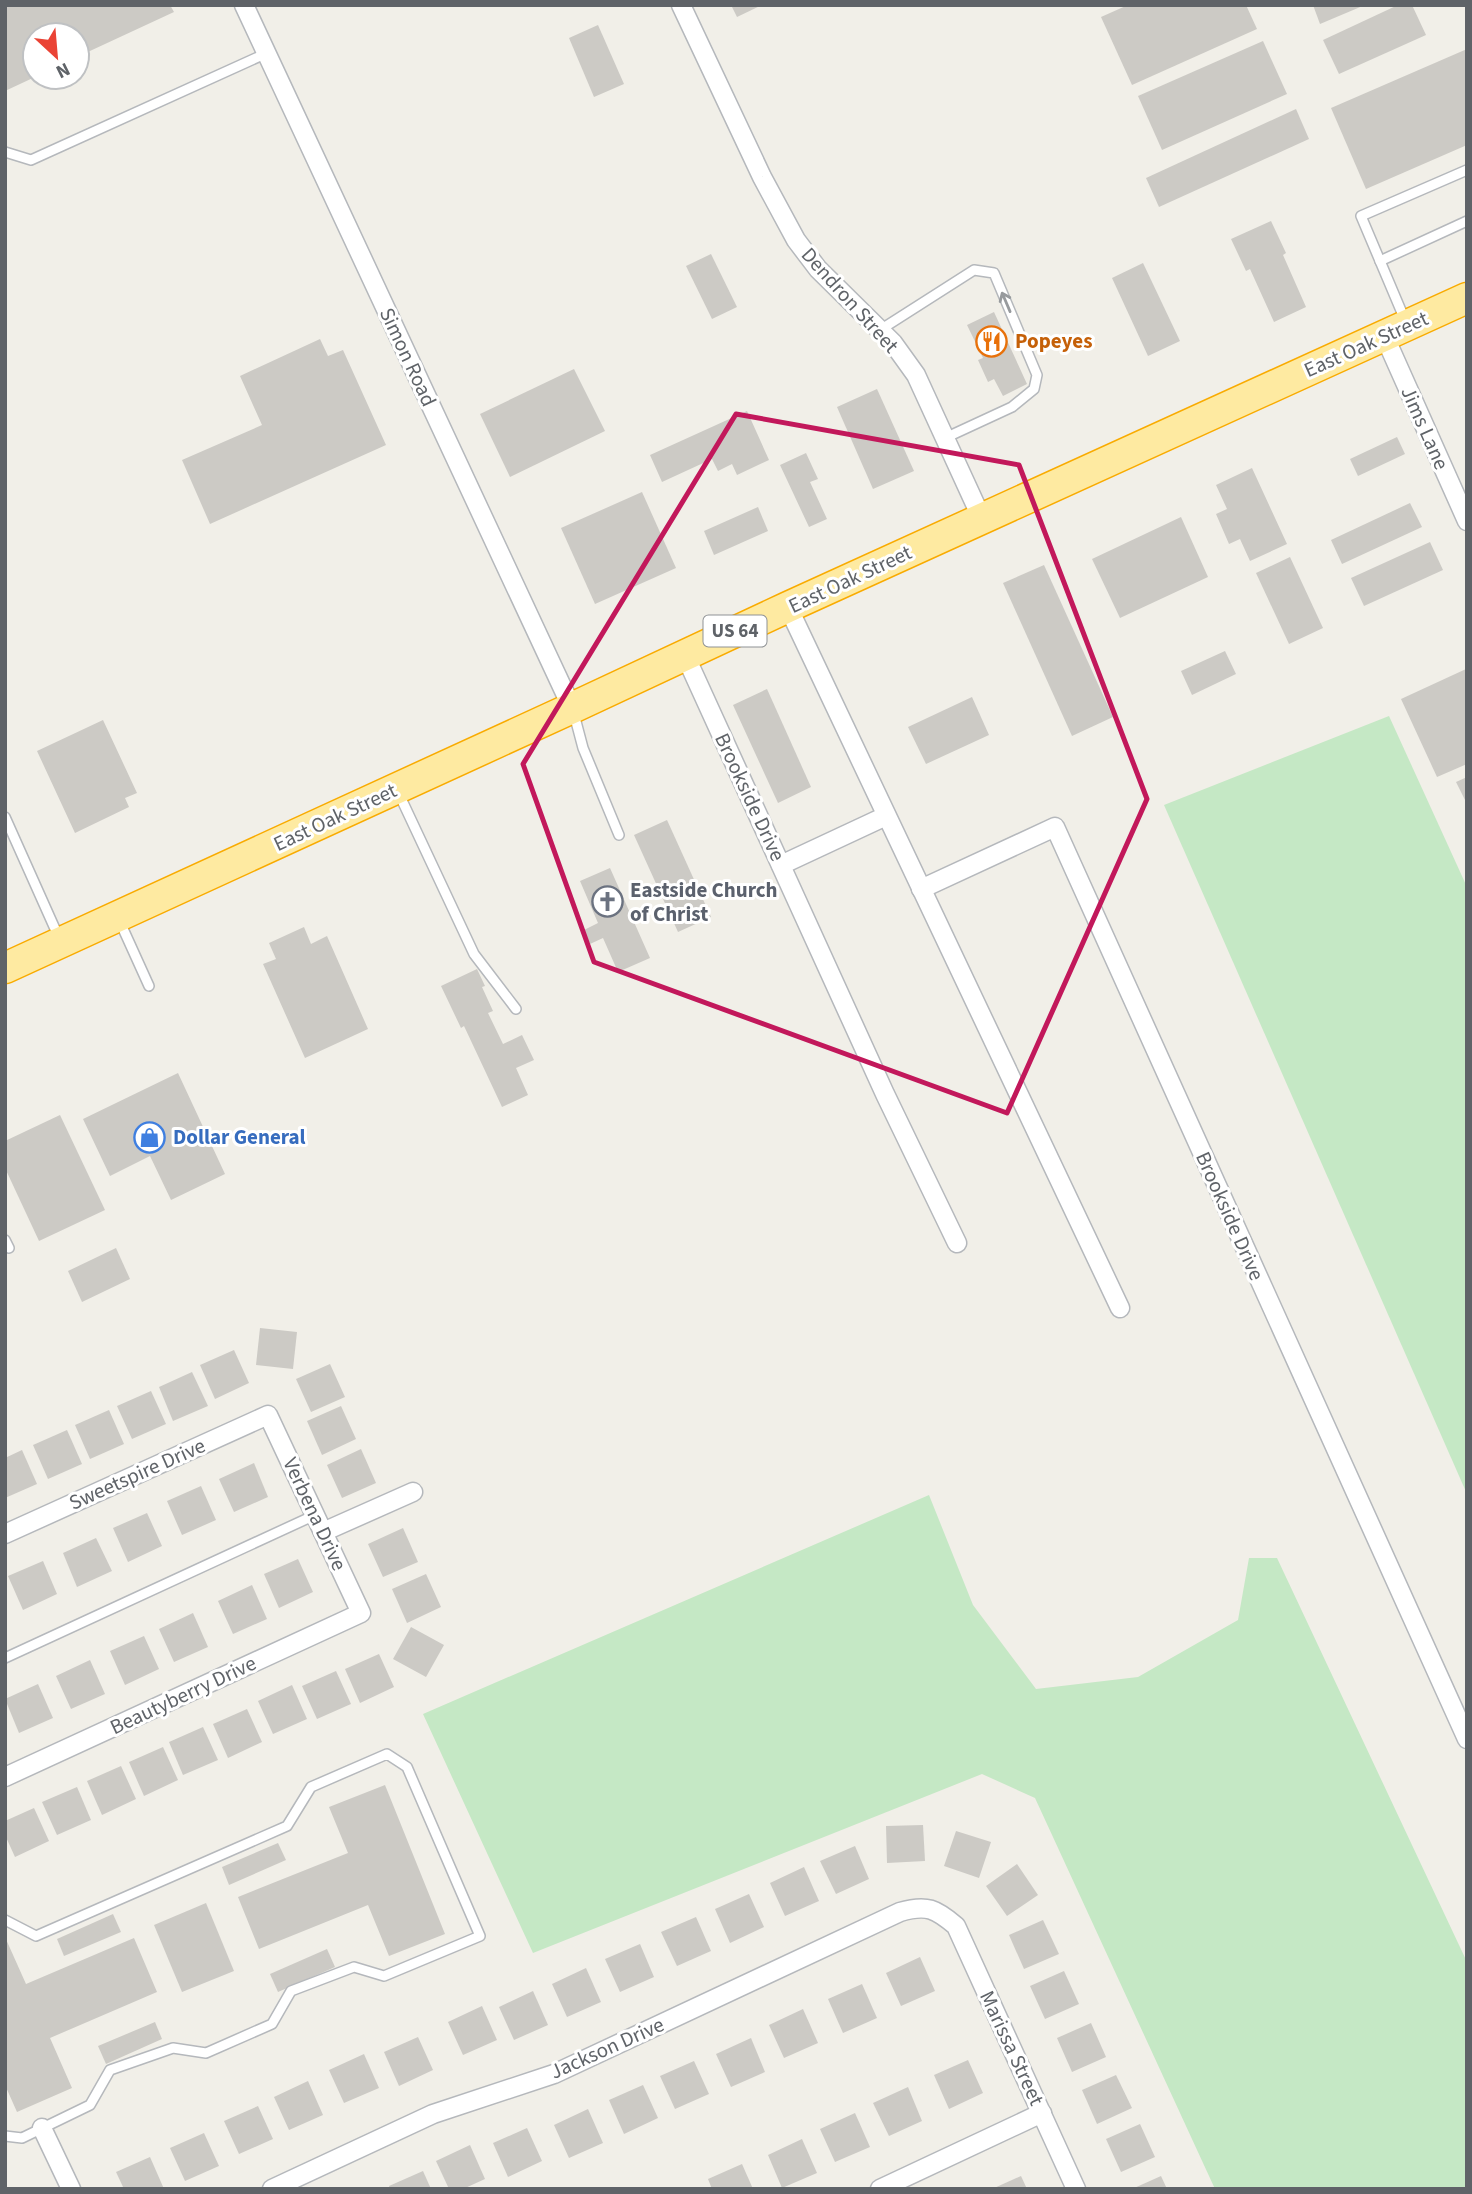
<svg xmlns="http://www.w3.org/2000/svg" width="1472" height="2194" font-family="'Source Sans 3',sans-serif">
  <style>
    .green { fill: #c5e8c5 }
    .building { fill: #cccac5 }
    .lines { fill: none; stroke-linecap: round; stroke-linejoin: round }
    .service-casing { stroke: #b5b8bc; stroke-width: 12 }
    .minor-casing { stroke: #b5b8bc; stroke-width: 21 }
    .trunk-casing { stroke: #f9ab00; stroke-width: 33 }
    .service { stroke: #fff; stroke-width: 9 }
    .minor { stroke: #fff; stroke-width: 18 }
    .trunk { stroke: #feeaa1; stroke-width: 30 }
    .oneway { stroke: #979a9d }
    .marked { fill: none; stroke: #c2185b; stroke-width: 5; stroke-linejoin: round }
    .labels { text-anchor: middle; dominant-baseline: central; stroke-width: 6; stroke-linejoin: round; paint-order: stroke }
    .shield { fill: #fff; stroke: #8f9295; stroke-width: 2 }
    .shield-label { font-size: 19px; font-weight: bold; fill: #5f6368 }
    .street-label { font-size: 21px; fill: #5f6368; stroke: #fff }
    .food-label { font-size: 21px; font-weight: bold; fill: #c56008; stroke: #fff; text-anchor: start }
    .worship-label { font-size: 21px; font-weight: bold; fill: #5b616d; stroke: #fff; text-anchor: start }
    .shop-label { font-size: 21px; font-weight: bold; fill: #366cbe; stroke: #fff; text-anchor: start }
  </style>
  <rect width="100%" height="100%" fill="#f1efe8"/>
  <g class="green">
    <path d="M1389,716l78,171v607l-303,-689z"/>
    <path d="M929,1495l44,110 63,84 102,-12 100,-57 11,-62h28l190,404v227h-252l-180,-391 -53,-24 -449,179 -110,-239z"/>
  </g>
  <g class="building">
    <path d="M5,5h165l4,7 -97,45v-22h-42v42l-30,14z"/>
    <path d="M731,5h31l-25,12z"/>
    <path d="M1128,5h118l11,24 -125,56 -31,-68z"/>
    <path d="M1313,5h52l-45,19z"/>
    <path d="M1398,5h14l14,30 -87,39 -16,-34z"/>
    <path d="M598,25l26,59 -30,13 -25,-59z"/>
    <path d="M1263,41l24,53 -125,56 -24,-54z"/>
    <path d="M1467,49v96l-101,44 -35,-81z"/>
    <path d="M1296,109l13,30 -150,68 -13,-29z"/>
    <path d="M1271,221l15,32 -3,2 23,52 -32,15 -24,-53 -4,2 -15,-32z"/>
    <path d="M711,254l26,53 -25,12 -26,-53z"/>
    <path d="M1143,263l37,78 -32,15 -36,-78z"/>
    <path d="M994,312l33,72 -24,12 -9,-17 -6,3 -10,-22 5,-2 -16,-33z"/>
    <path d="M320,339l8,17 15,-6 43,95 -176,79 -28,-64 80,-35 -22,-49z"/>
    <path d="M574,369l31,62 -95,46 -30,-63z"/>
    <path d="M877,389l37,82 -41,18 -36,-82z"/>
    <path d="M747,411l22,49 -32,15 -5,-11 -14,7 -6,-12 -50,23 -12,-27z"/>
    <path d="M1397,437l8,17 -47,22 -8,-17z"/>
    <path d="M806,453l12,26 -8,3 17,37 -18,8 -29,-62z"/>
    <path d="M1252,468l35,76 -37,17 -10,-22 -11,5 -13,-30 11,-5 -11,-24z"/>
    <path d="M642,492l34,76 -81,36 -34,-76z"/>
    <path d="M1410,503l12,24 -80,37 -11,-24z"/>
    <path d="M758,507l10,24 -54,24 -10,-24z"/>
    <path d="M1181,517l27,60 -88,41 -28,-59z"/>
    <path d="M1430,542l13,28 -79,36 -13,-28z"/>
    <path d="M1290,557l33,71 -34,16 -33,-71z"/>
    <path d="M1044,565l69,152 -41,19 -69,-153z"/>
    <path d="M1225,651l11,23 -44,21 -11,-24z"/>
    <path d="M1466,669l1,95 -30,13 -36,-78z"/>
    <path d="M767,689l44,98 -33,16 -45,-98z"/>
    <path d="M972,697l17,38 -63,29 -18,-37z"/>
    <path d="M103,720l34,73 -12,5 4,9 -54,26 -38,-82z"/>
    <path d="M1467,777v27l-11,-22z"/>
    <path d="M667,820l44,97 -33,15 -44,-97z"/>
    <path d="M610,868l40,90 -32,14 -15,-34 -13,6 -6,-14 14,-7 -18,-42z"/>
    <path d="M304,927l7,17 16,-8 41,93 -63,29 -42,-94 13,-5 -7,-16z"/>
    <path d="M477,969l8,17 -3,1 11,24 -5,2 15,31 19,-9 12,25 -18,8 12,27 -26,12 -38,-81 -3,2 -20,-42z"/>
    <path d="M178,1073l47,101 -54,26 -21,-44 -40,20 -27,-57z"/>
    <path d="M60,1115l45,95 -66,31 -34,-73v-27z"/>
    <path d="M116,1248l14,31 -48,23 -14,-31z"/>
    <path d="M260,1328l37,4 -4,37 -37,-4z"/>
    <path d="M234,1350l15,33 -34,16 -15,-34z"/>
    <path d="M330,1364l15,33 -34,15 -15,-33z"/>
    <path d="M192,1372l16,34 -35,15 -14,-34z"/>
    <path d="M151,1391l15,33 -34,15 -15,-33z"/>
    <path d="M341,1406l15,33 -34,16 -15,-34z"/>
    <path d="M109,1410l15,34 -34,15 -15,-34z"/>
    <path d="M67,1430l15,34 -34,15 -15,-34z"/>
    <path d="M361,1449l15,34 -34,15 -15,-33z"/>
    <path d="M22,1450l15,34 -32,14v-40z"/>
    <path d="M254,1463l14,34 -34,15 -15,-33z"/>
    <path d="M201,1486l15,34 -34,15 -15,-34z"/>
    <path d="M147,1513l15,33 -34,16 -15,-34z"/>
    <path d="M403,1528l15,34 -35,15 -15,-33z"/>
    <path d="M96,1538l16,33 -35,16 -14,-34z"/>
    <path d="M298,1559l15,33 -34,16 -15,-34z"/>
    <path d="M43,1561l14,33 -34,16 -15,-34z"/>
    <path d="M426,1574l15,33 -34,16 -15,-34z"/>
    <path d="M252,1585l15,34 -34,15 -15,-33z"/>
    <path d="M193,1613l15,34 -34,15 -15,-33z"/>
    <path d="M411,1627l33,18 -18,32 -33,-18z"/>
    <path d="M144,1636l15,33 -34,16 -15,-34z"/>
    <path d="M379,1654l15,33 -34,16 -15,-34z"/>
    <path d="M90,1660l15,34 -34,15 -15,-33z"/>
    <path d="M336,1671l15,33 -34,15 -15,-33z"/>
    <path d="M38,1684l15,34 -34,15 -14,-34z"/>
    <path d="M292,1685l15,34 -34,15 -15,-33z"/>
    <path d="M247,1709l15,33 -34,16 -15,-34z"/>
    <path d="M203,1727l15,33 -35,15 -14,-33z"/>
    <path d="M163,1747l15,33 -34,16 -15,-34z"/>
    <path d="M121,1766l15,33 -34,16 -15,-34z"/>
    <path d="M385,1785l60,149 -56,22 -21,-51 -109,44 -21,-52 110,-44 -19,-46z"/>
    <path d="M77,1787l14,33 -34,15 -15,-33z"/>
    <path d="M34,1808l15,33 -34,16 -10,-22v-14z"/>
    <path d="M923,1825l2,36 -38,2 -1,-37z"/>
    <path d="M956,1831l35,11 -12,36 -35,-12z"/>
    <path d="M278,1843l8,17 -57,25 -7,-18z"/>
    <path d="M855,1846l14,33 -33,15 -16,-33z"/>
    <path d="M1017,1864l21,31 -31,21 -21,-30z"/>
    <path d="M804,1867l15,34 -34,15 -15,-33z"/>
    <path d="M749,1894l15,33 -34,16 -15,-34z"/>
    <path d="M206,1903l28,68 -52,21 -28,-67z"/>
    <path d="M113,1914l8,18 -57,24 -7,-17z"/>
    <path d="M696,1917l15,34 -34,15 -16,-34z"/>
    <path d="M1043,1920l16,34 -35,15 -15,-34z"/>
    <path d="M5,1937l21,47 108,-46 23,54 -107,46 22,50 -55,24 -12,-27z"/>
    <path d="M640,1944l14,33 -34,15 -15,-33z"/>
    <path d="M327,1949l8,18 -57,25 -8,-18z"/>
    <path d="M920,1957l15,34 -34,15 -15,-33z"/>
    <path d="M586,1968l15,34 -34,15 -15,-33z"/>
    <path d="M1064,1971l15,33 -34,15 -15,-33z"/>
    <path d="M862,1984l15,34 -34,15 -15,-34z"/>
    <path d="M533,1991l15,34 -34,15 -15,-33z"/>
    <path d="M482,2006l15,34 -34,15 -15,-33z"/>
    <path d="M803,2009l15,34 -34,15 -15,-33z"/>
    <path d="M155,2022l7,17 -56,25 -8,-18z"/>
    <path d="M1091,2023l15,34 -34,15 -15,-34z"/>
    <path d="M418,2037l15,33 -34,16 -15,-34z"/>
    <path d="M751,2038l14,34 -34,15 -15,-33z"/>
    <path d="M364,2054l15,34 -35,15 -15,-33z"/>
    <path d="M968,2060l15,33 -34,16 -15,-34z"/>
    <path d="M694,2061l15,33 -34,15 -15,-33z"/>
    <path d="M1116,2075l16,33 -35,16 -15,-34z"/>
    <path d="M308,2081l15,34 -34,15 -15,-33z"/>
    <path d="M643,2085l15,33 -34,16 -15,-34z"/>
    <path d="M908,2087l14,34 -33,15 -16,-33z"/>
    <path d="M258,2106l15,33 -34,15 -15,-33z"/>
    <path d="M588,2109l15,34 -34,15 -15,-33z"/>
    <path d="M855,2113l15,34 -35,15 -15,-33z"/>
    <path d="M1140,2124l15,33 -34,15 -15,-33z"/>
    <path d="M527,2128l15,33 -34,16 -15,-34z"/>
    <path d="M204,2133l15,33 -34,15 -15,-33z"/>
    <path d="M802,2139l15,34 -35,15 -14,-33z"/>
    <path d="M470,2145l15,34 -22,10h-14l-13,-28z"/>
    <path d="M150,2157l14,32h-40l-8,-17z"/>
    <path d="M742,2164l11,25h-41l-4,-10z"/>
    <path d="M423,2171l8,18h-41l-1,-3z"/>
    <path d="M1021,2176l6,13h-35z"/>
    <path d="M1161,2176l6,13h-35z"/>
  </g>
  <g class="lines">
    <defs>
      <g id="service">
        <path d="M5,152l26,8 236,-107"/>
        <path d="M1380,261l87,-40"/>
        <path d="M1405,320l-44,-104 106,-46"/>
        <path d="M880,330l94,-60 20,3 43,102 -3,14 -22,18 -67,31"/>
        <path d="M574,714l9,34 36,87"/>
        <path d="M399,794l75,160 42,55"/>
        <path d="M5,817l55,123"/>
        <path d="M120,922l29,64"/>
        <path d="M5,1240l4,8"/>
        <path d="M5,1658l310,-143"/>
        <path d="M5,1920l31,16 251,-110 24,-39 76,-33 20,13 73,169 -96,40 -30,-9 -63,24 -19,33 -66,29 -33,-5 -63,22 -20,35 -68,33 -17,-2"/>
      </g>
      <g id="minor">
        <path d="M244,5l328,703"/>
        <path d="M681,5l81,172 34,63 22,29 75,74 23,32 66,144"/>
        <path d="M1384,335l83,186"/>
        <path d="M788,607l332,701"/>
        <path d="M685,655l200,439 72,149"/>
        <path d="M781,865l105,-49"/>
        <path d="M921,889l134,-62 412,912"/>
        <path d="M323,1532l90,-40"/>
        <path d="M5,1534l263,-119 93,198 -356,164"/>
        <path d="M42,2128l29,61"/>
        <path d="M272,2189l161,-75 121,-40 346,-162c27,-8 36,-3 56,14l120,263"/>
        <path d="M880,2189l162,-76"/>
      </g>
      <path id="trunk" d="M5,968l567,-260 216,-101 679,-309"/>
    </defs>
    <use href="#service" class="service-casing"/>
    <use href="#minor" class="minor-casing"/>
    <use href="#trunk" class="trunk-casing"/>
    <use href="#service" class="service"/>
    <use href="#minor" class="minor"/>
    <use href="#trunk" class="trunk"/>
  </g>
  <defs><path id="oneway-shaft" d="M-6 0H5M1.5-3L5.5 0L1.5 3" fill="none" stroke-width="1.6" stroke-linecap="round" stroke-linejoin="round" transform="scale(1.75)"/></defs>
  <use class="oneway" href="#oneway-shaft" transform="translate(1006 302) rotate(-113)"/>
  <path class="marked" d="M736,414l283,51 128,334 -140,314 -413,-151 -71,-198z"/>
  <defs>
    <symbol id="restaurant-ring" viewBox="-11 -11 22 22"><circle r="9.5" fill="#fff" stroke="#e8710a" stroke-width="1.5"/><path d="M-5-6h1v4h1v-4h1v4h1v-4h1v5L-1.5 .5V6h-2V.5L-5-1ZM5-6V6H3V1.5H1.5Q1.5-4 5-6Z" fill="#e8710a"/></symbol>
    <symbol id="church-ring" viewBox="-11 -11 22 22"><circle r="9.5" fill="#fff" stroke="#6b7280" stroke-width="1.5"/><path d="M-1.2-6h2.4v3.5h3.3v2.4h-3.3V6h-2.4V-.1h-3.3v-2.4h3.3Z" fill="#6b7280"/></symbol>
    <symbol id="shop-ring" viewBox="-11 -11 22 22"><circle r="9.5" fill="#fff" stroke="#3f7fe0" stroke-width="1.5"/><path d="M-5-2.5h2.3a2.7 3.5 0 0 1 5.4 0H5L5.5 6h-11ZM-1.5-2.5h3a1.5 2.3 0 0 0-3 0Z" fill="#3f7fe0"/></symbol>
  </defs>
  <g fill-rule="evenodd">
    <use href="#restaurant-ring" x="974" y="324" width="35" height="35"/>
    <use href="#church-ring" x="590" y="884" width="35" height="35"/>
    <use href="#shop-ring" x="132" y="1120" width="35" height="35"/>
  </g>
  <g class="labels">
    <rect class="shield" x="703.5" y="615.5" width="63" height="31" rx="5"/>
    <g class="shield-label">
      <text x="735" y="631">US 64</text>
    </g>
    <g class="street-label">
      <text transform="translate(850 300) rotate(48)">Dendron Street</text>
      <text transform="translate(1366 344) rotate(-24)">East Oak Street</text>
      <text transform="translate(408 357) rotate(65)">Simon Road</text>
      <text transform="translate(1425 428) rotate(66)">Jims Lane</text>
      <text transform="translate(850 579) rotate(-25)">East Oak Street</text>
      <text transform="translate(750 797) rotate(65)">Brookside Drive</text>
      <text transform="translate(335 817) rotate(-25)">East Oak Street</text>
      <text transform="translate(1230 1216) rotate(66)">Brookside Drive</text>
      <text transform="translate(137 1474) rotate(-24)">Sweetspire Drive</text>
      <text transform="translate(315 1514) rotate(65)">Verbena Drive</text>
      <text transform="translate(183 1695) rotate(-25)">Beautyberry Drive</text>
      <text transform="translate(607 2048) rotate(-24)">Jackson Drive</text>
      <text transform="translate(1012 2048) rotate(65)">Marissa Street</text>
    </g>
    <g class="food-label">
      <text x="1015" y="341">Popeyes</text>
    </g>
    <g class="worship-label">
      <text x="630" y="890">Eastside Church<tspan x="630" dy="24">of Christ</tspan></text>
    </g>
    <g class="shop-label">
      <text x="173" y="1137">Dollar General</text>
    </g>
  </g>
  <rect width="1472" height="2194" fill="none" stroke="#5f6368" stroke-width="14"/>
  <g transform="translate(56 56) rotate(154)"><circle r="33" fill="#ffffff" stroke="#bfc1c3" stroke-width="2"/>
  <path d="M0-5L12 26L0 18L-12 26Z" fill="#ea4335"/>
  <text y="-10" font-size="19" font-weight="bold" text-anchor="middle" fill="#5f6368">N</text>
  </g>
</svg>
